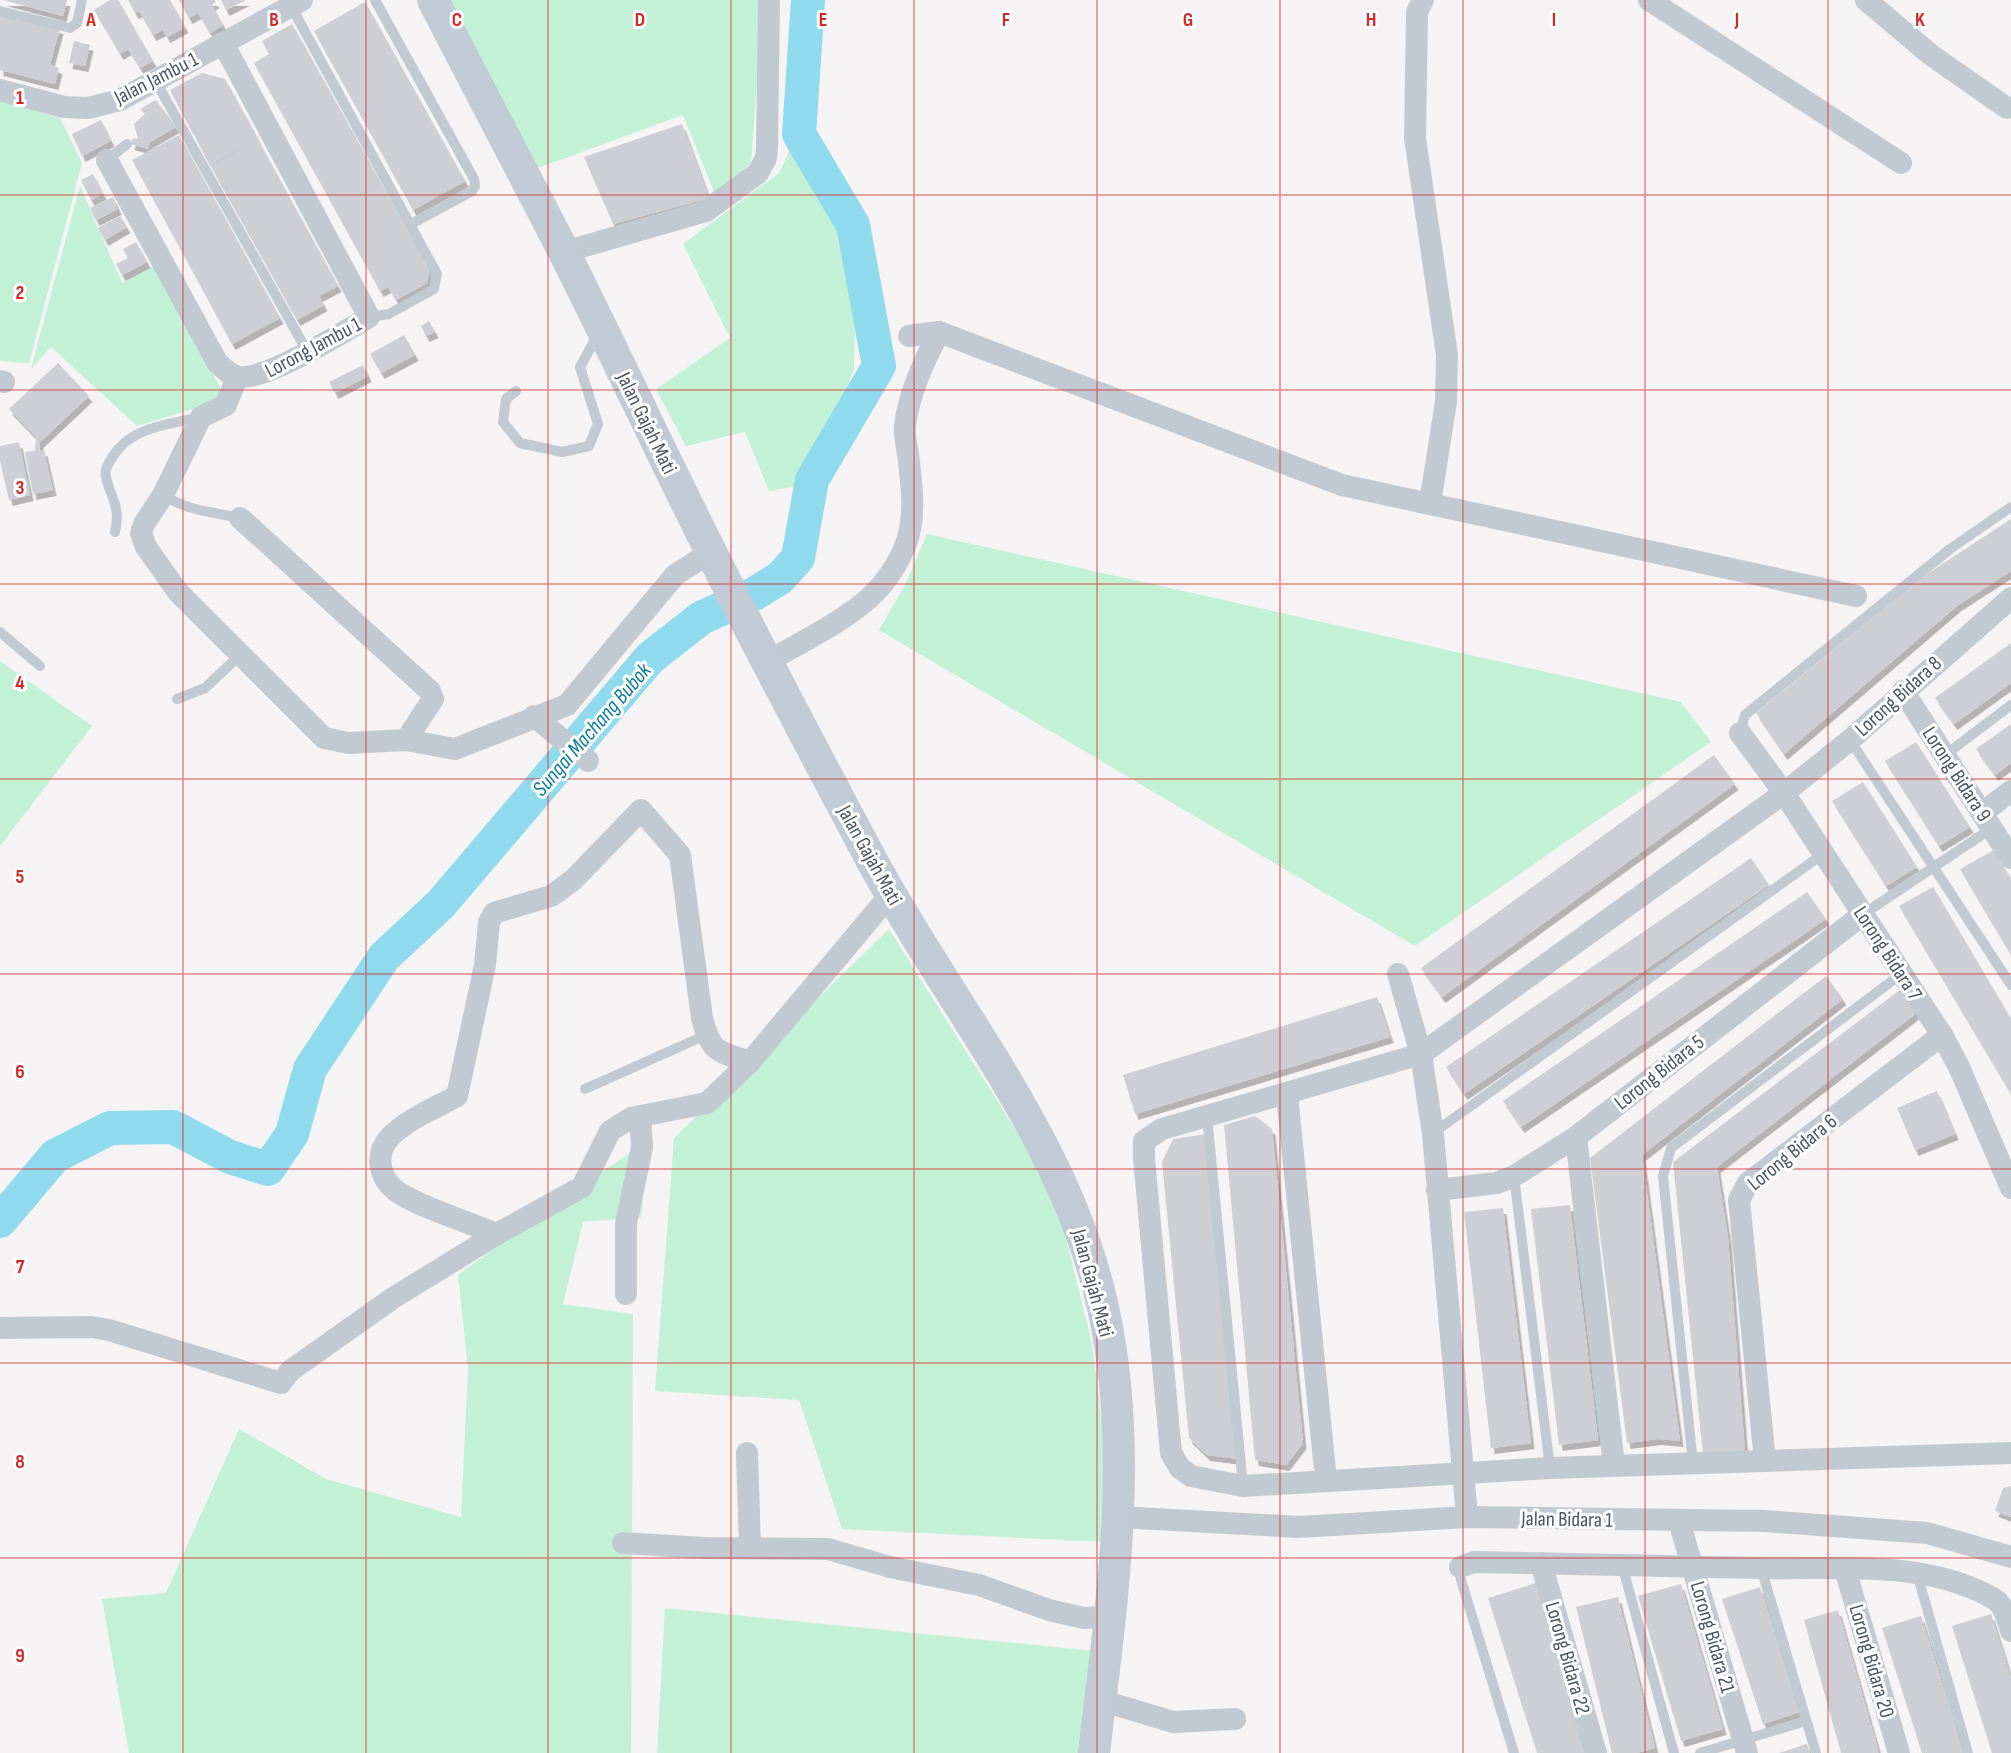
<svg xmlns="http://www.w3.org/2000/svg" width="2011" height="1753" viewBox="0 0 2011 1753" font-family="'Sofia Sans Condensed',sans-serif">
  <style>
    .green { fill: #c3f1d5 }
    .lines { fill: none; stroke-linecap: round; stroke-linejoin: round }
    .river { stroke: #90daee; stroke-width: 34 }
    .building { fill: #cdcfd5; filter: url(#shadow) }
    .service { stroke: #c1cad2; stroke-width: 10 }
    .minor { stroke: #c1cad2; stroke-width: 22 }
    .secondary { stroke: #c1cbd6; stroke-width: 32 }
    .grid { fill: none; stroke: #d62828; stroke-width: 1.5; stroke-opacity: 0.55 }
    .labels { text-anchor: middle; stroke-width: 6; stroke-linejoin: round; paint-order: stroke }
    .street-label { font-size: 21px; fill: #4a5661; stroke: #fff }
    .water-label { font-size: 22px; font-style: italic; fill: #0c7c9b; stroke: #fff }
    .grid-label { font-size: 20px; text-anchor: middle; font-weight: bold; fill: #d62828; stroke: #fff; stroke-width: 6; stroke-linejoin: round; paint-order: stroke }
  </style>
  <defs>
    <filter id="shadow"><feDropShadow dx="3.5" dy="6" stdDeviation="0" flood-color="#0004"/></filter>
  </defs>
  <rect width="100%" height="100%" fill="#f5f3f3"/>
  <g class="green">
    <path d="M443 0H763L751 163 715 194 683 115 538 168Z"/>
    <path d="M0 101 60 118 82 163 29 363 0 361Z"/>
    <path d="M792 145 843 235 855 324 854 369 833 424 798 486 769 491 745 432 686 446 656 389 730 338 683 244 779 173Z"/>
    <path d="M80 186 122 283 156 265 226 399 137 426 51 347 31 369Z"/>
    <path d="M927 534 1681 702 1711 742 1415 946 879 630 906 583Z"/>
    <path d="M0 661 92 726 0 846Z"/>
    <path d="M889 929 1054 1191 1092 1343 1106 1452 1104 1542 842 1529 799 1400 655 1391 674 1138Z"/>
    <path d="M649 1141 641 1217 583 1222 563 1304 633 1314 631 1753H129L102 1599 166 1593 239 1429 326 1479 461 1517 468 1369 458 1275 581 1185Z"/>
    <path d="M665 1608 1096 1651 1083 1753H657Z"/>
  </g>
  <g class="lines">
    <path class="river" d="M0 1221 55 1156 110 1128 173 1127 230 1157 268 1169 292 1134 310 1069 384 957 441 904 650 658 701 618 754 594 780 578 798 558 812 480 879 366 853 225 799 134 808 0"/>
  </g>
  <g class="building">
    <path d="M3 0H67L63 16Z"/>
    <path d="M110 0H118L153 61 140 68 128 49 120 54 94 10Z"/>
    <path d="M128 0H170L185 27 167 37 163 30 153 35 139 11 135 13Z"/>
    <path d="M179 0H214L216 2 212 5 223 25 210 33 198 13 189 18Z"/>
    <path d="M221 0H246L226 10Z"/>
    <path d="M365 2 465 181 413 210 314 31Z"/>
    <path d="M0 14 60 28 50 65 59 68 55 84 0 70Z"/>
    <path d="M292 24 427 265 429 274 427 283 396 300 388 287 380 291 254 63 269 54 262 41Z"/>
    <path d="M74 41 90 45 85 66 69 63Z"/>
    <path d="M202 73 225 79 258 139 210 165 204 155 215 149 204 154 192 131 214 119 191 130 170 90Z"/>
    <path d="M156 100 176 127 150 142 148 149 131 144 133 138 138 139 134 124 145 114 140 109Z"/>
    <path d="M101 120 111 141 82 156 72 134Z"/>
    <path d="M682 124 709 198 613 224 584 157Z"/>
    <path d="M179 135 280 318 232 344 132 160Z"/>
    <path d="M258 140 338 286 319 296 324 305 297 320 224 190 254 174 223 189 211 166Z"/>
    <path d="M93 174 103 194 91 200 81 180Z"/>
    <path d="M113 197 118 209 96 220 90 208Z"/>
    <path d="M120 216 127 227 105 240 98 228Z"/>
    <path d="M136 242 147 262 122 275 116 264 128 258 123 249Z"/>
    <path d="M429 321 435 332 426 336 421 326Z"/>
    <path d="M404 335 415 355 381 373 370 354Z"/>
    <path d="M58 363 89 396 40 442 39 451 44 450 53 490 33 494 25 452 35 451 36 437 9 409Z"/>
    <path d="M363 365 368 376 335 393 329 382Z"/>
    <path d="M19 442 30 495 9 500 0 461V446Z"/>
    <path d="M2011 519V571L1958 605 1784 754 1756 713 1927 574Z"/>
    <path d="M2011 643V683L1954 724 1935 698Z"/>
    <path d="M2011 724V763L1995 775 1976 749Z"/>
    <path d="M1916 742 1970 827 1939 846 1885 761Z"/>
    <path d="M1714 755 1735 784 1442 997 1421 968Z"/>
    <path d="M1863 782 1917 867 1886 886 1832 801Z"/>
    <path d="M1994 850 2011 879V955L1960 869Z"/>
    <path d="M1751 858 1769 885 1464 1094 1446 1067Z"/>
    <path d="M1933 887 2011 1019V1094L1899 906Z"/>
    <path d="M1807 892 1826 919 1521 1127 1503 1101Z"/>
    <path d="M1826 976 1843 999 1642 1155 1680 1441 1658 1439 1627 1443 1590 1158Z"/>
    <path d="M1901 989 1919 1011 1717 1167 1728 1238 1745 1452 1703 1455 1673 1162Z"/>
    <path d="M1377 997 1390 1037 1135 1114 1123 1075Z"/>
    <path d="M1937 1091 1955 1134 1915 1150 1897 1108Z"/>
    <path d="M1255 1116 1272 1129 1303 1443 1286 1465 1255 1460 1224 1125Z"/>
    <path d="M1207 1134 1239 1459 1207 1455 1189 1438 1162 1162 1173 1139Z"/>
    <path d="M1570 1205 1598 1440 1559 1445 1531 1209Z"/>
    <path d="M1503 1208 1531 1443 1491 1448 1464 1212Z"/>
    <path d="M2011 1486V1517L1995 1511 2003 1488Z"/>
    <path d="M1536 1583 1590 1753H1537L1488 1598Z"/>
    <path d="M1681 1584 1723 1729 1681 1741 1638 1596Z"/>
    <path d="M1760 1587 1800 1712 1763 1724 1722 1599Z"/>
    <path d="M1618 1597 1655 1748 1636 1753H1612L1576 1607Z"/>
    <path d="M1838 1610 1879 1753H1841L1804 1620Z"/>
    <path d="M1991 1614 2011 1678V1753H1992L1952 1626Z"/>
    <path d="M1921 1616 1964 1753H1922L1882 1628Z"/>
    <path d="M1807 1744 1810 1753H1779Z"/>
  </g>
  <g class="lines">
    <g class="service">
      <path d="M375 0 474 179 475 186 472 191 411 224"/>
      <path d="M291 6 437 274 434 289 389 314 369 317"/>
      <path d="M0 11 70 28 77 23 82 0"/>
      <path d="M155 80 307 351"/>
      <path d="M107 160 127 144"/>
      <path d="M516 391 506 399 503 422 520 443 562 452 589 446 598 424 580 367 598 334"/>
      <path d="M163 495C188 511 212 512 240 518"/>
      <path d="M115 532C121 505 111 500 106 477 104 469 109 463 113 456 133 426 168 425 200 417"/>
      <path d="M0 632 40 666"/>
      <path d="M177 699 205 688 239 656"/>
      <path d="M1740 733 1745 715 1950 549 2011 507"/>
      <path d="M1850 740 2011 985"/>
      <path d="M1945 755 2011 705"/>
      <path d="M1862 915 1992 828"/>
      <path d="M585 1089 706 1035"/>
      <path d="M1207 1116 1243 1486"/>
      <path d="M1433 1133 1823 854"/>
      <path d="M1514 1176 1550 1468"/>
      <path d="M1693 1463 1663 1176 1671 1148 1901 974"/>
      <path d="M1622 1565 1674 1753"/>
      <path d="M1460 1567 1461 1580 1514 1753"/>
      <path d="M1761 1568 1816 1753"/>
      <path d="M1917 1573 1968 1753"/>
      <path d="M1700 1753 1806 1721"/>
    </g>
    <g class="minor">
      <path d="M1423 0 1417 12 1415 138 1447 355 1446 402 1430 503"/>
      <path d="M1649 0 1901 163"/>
      <path d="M1866 0 1931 55 2007 108"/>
      <path d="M0 90 64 107 88 108 120 100 302 0"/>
      <path d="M107 160 217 362C223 368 229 375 239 377 267 380 342 333 369 317L223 43"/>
      <path d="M564 252 706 211 758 173 766 158 767 147 769 0"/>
      <path d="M909 336 939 332 1342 485 1856 596"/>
      <path d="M237 377 226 405 201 417 163 495 144 524 141 533 146 547 178 592 324 738 348 743 406 740 455 749 567 705 675 575 711 552"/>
      <path d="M0 381 4 382"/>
      <path d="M240 518 430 691 433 699 406 740"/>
      <path d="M2011 598 1850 740 1784 793 1421 1054 1162 1129 1144 1141V1158L1171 1453 1180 1468 1191 1476 1243 1486 1550 1468 2011 1453"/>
      <path d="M767 662C802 641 855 617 881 586 916 543 915 514 909 462 908 451 904 437 905 426 909 393 924 361 939 332"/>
      <path d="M1903 691 2011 858"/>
      <path d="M534 716 588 761"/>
      <path d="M1740 733 1784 793 1942 1035 1959 1067 2011 1188"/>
      <path d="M1982 813 2011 791"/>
      <path d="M1398 974 1421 1054 1433 1134 1467 1517"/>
      <path d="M1287 1095 1326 1480"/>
      <path d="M1576 1137 1614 1465"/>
      <path d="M1437 1190 1497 1183 1514 1176 1576 1137 1862 915"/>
      <path d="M497 1234C472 1224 414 1205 395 1190 378 1176 375 1153 390 1137 408 1119 435 1108 457 1096L485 965 489 922 494 913 551 896 573 880 641 810 680 855 702 1018C711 1053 717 1051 750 1062"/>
      <path d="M626 1294V1224L642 1147 640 1116"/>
      <path d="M0 1328 92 1327 109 1330 281 1383 290 1371 393 1298 497 1234 582 1187 610 1131 631 1118 707 1103 750 1062 890 895"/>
      <path d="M747 1453 750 1548"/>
      <path d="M1765 1461 1739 1200 1748 1183 1942 1035"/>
      <path d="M1119 1517 1299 1527 1467 1517 1765 1521 1927 1533 2011 1557"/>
      <path d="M1679 1521 1747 1753"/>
      <path d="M623 1543 705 1548 828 1549 890 1567 979 1585 1049 1610 1084 1618 1109 1617"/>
      <path d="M1541 1563 1596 1753"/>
      <path d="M1460 1567 1474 1562C1569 1564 1664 1566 1759 1568 1835 1570 1922 1559 1991 1597 2004 1603 2007 1618 2011 1631"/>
      <path d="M1845 1569 1899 1753"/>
      <path d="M1100 1700 1173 1722 1235 1719"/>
    </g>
    <path class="secondary" d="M433 0C476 83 519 165 562 248 613 349 660 451 711 552 762 655 817 757 871 859 952 1009 1068 1141 1104 1312 1135 1458 1111 1606 1094 1753"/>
  </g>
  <path class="grid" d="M183 0V1753M366 0V1753M548 0V1753M731 0V1753M914 0V1753M1097 0V1753M1280 0V1753M1463 0V1753M1645 0V1753M1828 0V1753M0 195H2011M0 390H2011M0 584H2011M0 779H2011M0 974H2011M0 1169H2011M0 1363H2011M0 1558H2011"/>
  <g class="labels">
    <g class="street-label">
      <text transform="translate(156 78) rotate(-27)" y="7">Jalan Jambu 1</text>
      <text transform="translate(313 347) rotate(-28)" y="7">Lorong Jambu 1</text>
      <text transform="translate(647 423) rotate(64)" y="7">Jalan Gajah Mati</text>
      <text transform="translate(1898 696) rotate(-42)" y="7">Lorong Bidara 8</text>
      <text transform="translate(1957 774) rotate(57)" y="7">Lorong Bidara 9</text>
      <text transform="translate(870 855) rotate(61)" y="7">Jalan Gajah Mati</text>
      <text transform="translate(1888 953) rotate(57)" y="7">Lorong Bidara 7</text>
      <text transform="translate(1659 1072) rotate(-38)" y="7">Lorong Bidara 5</text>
      <text transform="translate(1792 1152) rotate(-39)" y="7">Lorong Bidara 6</text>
      <text transform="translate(1093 1283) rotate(75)" y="7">Jalan Gajah Mati</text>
      <text transform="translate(1567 1519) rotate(1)" y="7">Jalan Bidara 1</text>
      <text transform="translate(1713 1637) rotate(74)" y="7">Lorong Bidara 21</text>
      <text transform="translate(1568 1658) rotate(74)" y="7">Lorong Bidara 22</text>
      <text transform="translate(1872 1661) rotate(74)" y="7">Lorong Bidara 20</text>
    </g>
    <g class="water-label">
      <text transform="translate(591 729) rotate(-49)" y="8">Sungai Machang Bubok</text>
    </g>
  </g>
  <g class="grid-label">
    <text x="91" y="26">A</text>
    <text x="274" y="26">B</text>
    <text x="457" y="26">C</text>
    <text x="640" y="26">D</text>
    <text x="823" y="26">E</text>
    <text x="1006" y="26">F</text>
    <text x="1188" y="26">G</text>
    <text x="1371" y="26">H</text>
    <text x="1554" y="26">I</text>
    <text x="1737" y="26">J</text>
    <text x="1920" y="26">K</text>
    <text x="20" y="104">1</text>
    <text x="20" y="299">2</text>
    <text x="20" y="494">3</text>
    <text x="20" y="689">4</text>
    <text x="20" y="883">5</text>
    <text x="20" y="1078">6</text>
    <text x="20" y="1273">7</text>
    <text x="20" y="1468">8</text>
    <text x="20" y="1662">9</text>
  </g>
</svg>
